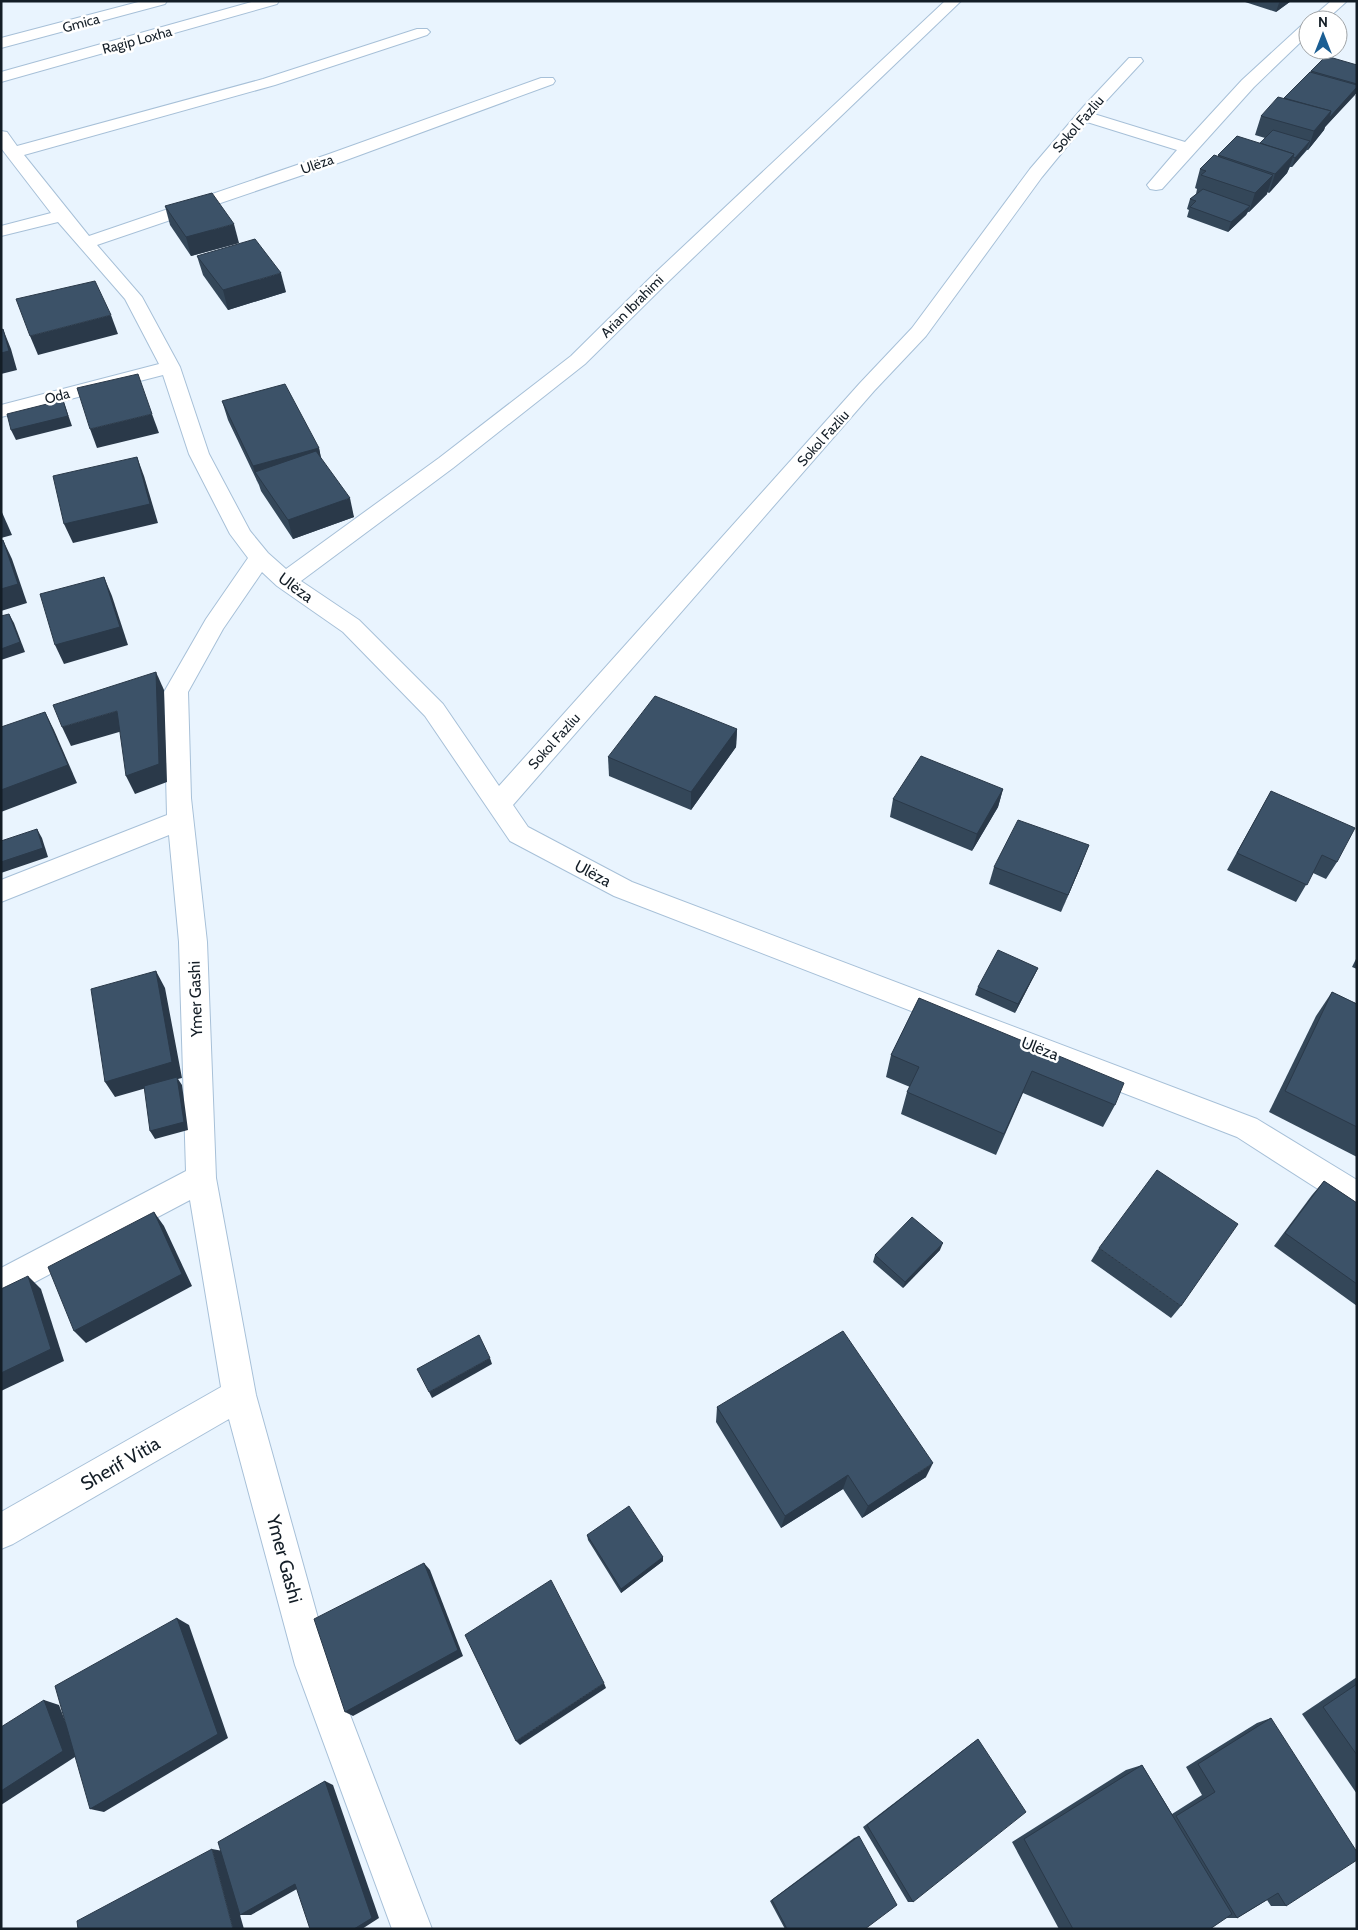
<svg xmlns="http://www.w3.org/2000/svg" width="1358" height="1930" viewBox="0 0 1358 1930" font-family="Cabin,sans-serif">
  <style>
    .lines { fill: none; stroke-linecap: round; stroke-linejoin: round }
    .minor-casing { stroke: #a7c0d8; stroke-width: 2 }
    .minor { fill: #fff; fill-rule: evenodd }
    .wall { fill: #344759 }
    .shaded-wall { fill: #2a3949 }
    .building { fill: #3c5268; stroke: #2a3949 }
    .labels { text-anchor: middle; stroke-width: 5; stroke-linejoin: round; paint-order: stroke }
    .far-street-label { font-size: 14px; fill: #131d26; stroke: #fff }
    .street-label { font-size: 16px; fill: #131d26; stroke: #fff }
    .near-street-label { font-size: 19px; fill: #131d26; stroke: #fff }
  </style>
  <rect width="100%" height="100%" fill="#e9f4fe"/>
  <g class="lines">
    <g class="minor-casing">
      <g id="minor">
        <path d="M142 1H167L165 4 1 48V38Z"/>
        <path d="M255 1H279L277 4 1 82V72Z"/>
        <path d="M945 1H961L670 280 585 364 453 468 301 581 359 620 443 704 499 786 860 383 912 328 1030 169 1084 106 1129 58H1141L1143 61 1094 114 1185 142 1242 80 1303 24 1308 22V35L1254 87 1162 189 1156 190 1150 189 1147 185 1177 150 1087 122 1042 177 926 336 874 391 513 805 528 827 632 882 1257 1119 1357 1180V1211L1346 1207 1237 1137 614 896 510 841 425 716 343 632 277 586 262 572 223 629 188 692 191 798 207 942 216 1178 256 1395 331 1665 432 1929H392L295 1665 229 1419 13 1544 1 1549V1512L221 1387 190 1200 1 1300V1268L186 1171 179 942 169 835 1 902V880L167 815 164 692 206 619 248 558 230 534 189 454 163 375 1 417V405L159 364 125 299 58 222 1 236V226L51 213 1 148V131L7 132 17 146 263 79 417 29H427L430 32 427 35 275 85 24 155 89 236 329 154 541 78H553L555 81 553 84 341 162 97 245 142 297 180 367 209 454 250 531 268 553 286 569 439 458 571 356 656 272Z"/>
        <path d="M1331 1 1346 2 1326 20H1309Z"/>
      </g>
    </g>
    <use href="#minor" class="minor"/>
  </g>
  <g class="wall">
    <path d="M1242 1H1291L1276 12Z"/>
    <path d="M1357 65V94H1355L1325 127 1324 130 1308 150H1307L1292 167H1290L1287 173 1269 193 1267 192V194L1249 212H1248L1246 215 1228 232 1187 217 1189 210 1187 209 1190 199 1196 194 1197 189 1195 188 1200 169 1218 157V155L1260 143 1265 138 1255 135 1261 116 1284 98 1311 71Z"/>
    <path d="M165 206 239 243 191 256 170 225Z"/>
    <path d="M197 256 286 292 228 310 203 275Z"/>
    <path d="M222 401 319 448 321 459 354 517 293 539 261 491 259 485 228 420Z"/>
    <path d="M737 729 736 747 691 810 609 776 608 757Z"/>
    <path d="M1003 789 998 807 972 851 890 817 893 799Z"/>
    <path d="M1271 791 1337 862 1326 879 1313 873 1296 902 1227 870Z"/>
    <path d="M1082 863 1061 912 989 884 994 867Z"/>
    <path d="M1357 957V969L1352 967Z"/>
    <path d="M1038 968 1034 976 1015 1013 975 995 978 987Z"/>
    <path d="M1332 992 1357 1004V1157L1269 1112 1316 1016Z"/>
    <path d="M919 998 1115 1105 1103 1127 1023 1093 996 1155 901 1114 907 1092 910 1087 886 1077 891 1055Z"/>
    <path d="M1324 1181 1357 1203V1306L1274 1246 1312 1195Z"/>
    <path d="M1099 1248 1181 1306 1171 1318 1091 1261Z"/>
    <path d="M940 1250 903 1288 873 1262 875 1255Z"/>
    <path d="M717 1407 926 1477 862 1518 843 1489 781 1528 716 1422Z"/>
    <path d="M587 1535 663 1557V1561L621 1593 588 1540Z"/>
    <path d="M1357 1677V1794L1302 1714Z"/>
    <path d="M1271 1718 1286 1906H1271L1267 1900 1237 1918H1225L1210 1929H1059L1012 1842 1126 1770 1142 1765 1172 1814 1202 1795 1186 1767 1257 1723Z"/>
    <path d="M978 1739 913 1902H908L863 1827 971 1744Z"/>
    <path d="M859 1836 865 1929H785L770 1901 854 1838Z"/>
  </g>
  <g class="shaded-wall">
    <path d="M1281 1H1291L1276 12 1279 3Z"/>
    <path d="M1357 87 1355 95 1325 127 1324 130 1308 150 1314 131 1331 111Z"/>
    <path d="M1310 141 1306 150 1292 167 1295 158Z"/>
    <path d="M1294 154 1287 173 1269 193 1275 174Z"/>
    <path d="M1273 175 1267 194 1249 212 1255 193Z"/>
    <path d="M1250 206 1246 215 1228 232 1231 222Z"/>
    <path d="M234 224 239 243 191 256 186 237Z"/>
    <path d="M281 273 286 292 228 310 223 290Z"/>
    <path d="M111 315 118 334 38 355 30 336Z"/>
    <path d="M3 329 11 349 17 370 1 374V353Z"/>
    <path d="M63 400 72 426 16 440 11 430Z"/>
    <path d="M152 414 159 433 97 448 90 429Z"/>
    <path d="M319 448 323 467 255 472 258 485 253 466Z"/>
    <path d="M137 457 144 476 158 523 73 543 64 524Z"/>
    <path d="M350 498 354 517 293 539 288 520Z"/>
    <path d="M1 510 12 535 1 538Z"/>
    <path d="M3 540 12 559 27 603 1 611Z"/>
    <path d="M104 577 112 596 128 645 64 664 55 645Z"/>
    <path d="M9 614 14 623 25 652 1 660V649Z"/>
    <path d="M156 672 164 690 167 782 135 794 126 776Z"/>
    <path d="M117 711 126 730 71 746 62 727Z"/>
    <path d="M45 712 54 730 77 783 1 812V790Z"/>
    <path d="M737 729 736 747 691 810V792Z"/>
    <path d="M1003 789 998 807 972 851 977 834Z"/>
    <path d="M37 829 42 838 48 857 1 873V862Z"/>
    <path d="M1089 845 1082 863 1061 912 1068 895Z"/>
    <path d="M1038 968 1034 976 1015 1013 1018 1004Z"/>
    <path d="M156 971 165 988 182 1078 178 1079 182 1085 188 1130 155 1139 150 1131 178 1079 115 1097 105 1082Z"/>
    <path d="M154 1212 164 1226 192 1286 86 1343 74 1331Z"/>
    <path d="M943 1243 940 1250 903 1288 905 1282Z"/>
    <path d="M28 1276 41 1289 64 1361 1 1391V1373Z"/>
    <path d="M490 1358 492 1364 432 1398 429 1392Z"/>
    <path d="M933 1463 926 1477 862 1518 868 1506Z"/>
    <path d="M848 1475 843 1489 781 1528 785 1516Z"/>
    <path d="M663 1557V1561L621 1593V1589Z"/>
    <path d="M424 1563 430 1570 463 1656 353 1716 345 1712Z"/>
    <path d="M177 1618 189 1625 228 1738 104 1812 90 1809Z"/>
    <path d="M604 1683 606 1688 520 1745 516 1741Z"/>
    <path d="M44 1700 59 1705 78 1755 1 1805V1791Z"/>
    <path d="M325 1781 333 1785 379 1918 362 1929H354Z"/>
    <path d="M212 1849 223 1851 295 1884 304 1885 251 1915H240L244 1929H233Z"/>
  </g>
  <g class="building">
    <path d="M1326 56 1357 65V84L1311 71Z"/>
    <path d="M1310 72 1357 85V87L1329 118 1331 111 1284 98Z"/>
    <path d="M1278 97 1331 111 1314 131 1261 116Z"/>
    <path d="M1273 130 1310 141 1295 158 1293 157 1294 154 1260 143Z"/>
    <path d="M1237 136 1294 154 1275 174 1218 155Z"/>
    <path d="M1214 155 1273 175 1255 193 1201 175 1206 171 1200 169Z"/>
    <path d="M1203 189 1250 206 1231 222 1190 207 1196 201 1190 199Z"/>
    <path d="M212 193 234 224 186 237 165 206Z"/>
    <path d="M255 239 281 273 223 290 197 256Z"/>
    <path d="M95 281 111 315 30 336 16 299Z"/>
    <path d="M3 329 9 351 1 353V330Z"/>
    <path d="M138 374 152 414 90 429 77 388Z"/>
    <path d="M285 384 319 448 253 466 222 401Z"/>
    <path d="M63 400 68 416 11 430 7 414Z"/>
    <path d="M316 451 350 498 288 520 255 472Z"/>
    <path d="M137 457 150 504 64 524 53 476Z"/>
    <path d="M3 540 18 584 1 589V541Z"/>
    <path d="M104 577 120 627 55 645 40 594Z"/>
    <path d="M9 614 20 642 1 649V616Z"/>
    <path d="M156 672 159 764 126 776 117 711 62 727 53 705Z"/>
    <path d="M655 696 737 729 691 792 608 757Z"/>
    <path d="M45 712 68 765 1 790V727Z"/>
    <path d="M921 756 1003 789 977 834 893 799Z"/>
    <path d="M1271 791 1355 828 1337 862 1322 855 1307 885 1237 853Z"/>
    <path d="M1018 820 1089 845 1068 895 994 867Z"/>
    <path d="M37 829 43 848 1 862V841Z"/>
    <path d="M998 950 1038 968 1018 1004 978 987Z"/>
    <path d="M156 971 172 1062 105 1082 91 989Z"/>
    <path d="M1332 992 1357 1004V1127L1285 1091Z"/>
    <path d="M919 998 1124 1083 1115 1105 1032 1071 1004 1134 907 1092 919 1067 891 1055Z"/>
    <path d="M177 1077 184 1122 150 1131 144 1086Z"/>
    <path d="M1157 1170 1238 1224 1181 1306 1099 1248Z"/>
    <path d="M1324 1181 1357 1203V1284L1285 1233Z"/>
    <path d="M154 1212 182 1274 74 1331 48 1267Z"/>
    <path d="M912 1217 943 1243 905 1282 875 1255Z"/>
    <path d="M28 1276 51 1349 1 1373V1289Z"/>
    <path d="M843 1331 933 1463 868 1506 848 1475 785 1516 717 1407Z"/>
    <path d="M479 1335 490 1358 429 1392 417 1369Z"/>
    <path d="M629 1506 663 1557 621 1589 587 1535Z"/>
    <path d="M424 1563 458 1650 345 1712 314 1619Z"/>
    <path d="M551 1580 604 1683 516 1741 465 1635Z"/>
    <path d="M177 1618 218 1734 90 1809 55 1686Z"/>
    <path d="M1357 1684V1755L1323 1707Z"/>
    <path d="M44 1700 63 1751 1 1791V1727Z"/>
    <path d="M1271 1718 1357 1852V1860L1286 1906 1278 1893 1237 1918 1176 1816 1215 1792 1198 1764Z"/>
    <path d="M978 1739 1026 1812 913 1902 867 1825Z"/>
    <path d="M1142 1765 1232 1914 1210 1929H1073L1024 1839Z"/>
    <path d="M325 1781 372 1918 354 1929H310L295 1884 240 1915 218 1842Z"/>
    <path d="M859 1836 897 1905 865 1929H787L772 1900Z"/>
    <path d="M212 1849 233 1929H78L77 1921Z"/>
  </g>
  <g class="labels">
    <g class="far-street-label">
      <text transform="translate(81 23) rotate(-15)" y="5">Gmica</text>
      <text transform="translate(137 40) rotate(-15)" y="5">Ragip Loxha</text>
      <text transform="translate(1078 124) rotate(-49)" y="5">Sokol Fazliu</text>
      <text transform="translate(317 164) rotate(-19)" y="5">Ulëza</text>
      <text transform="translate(632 306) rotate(-45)" y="5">Arian Ibrahimi</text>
      <text transform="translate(57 396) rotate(-15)" y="5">Oda</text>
      <text transform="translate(823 438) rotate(-48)" y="5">Sokol Fazliu</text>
      <text transform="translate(554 741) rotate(-48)" y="5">Sokol Fazliu</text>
    </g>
    <g class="street-label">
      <text transform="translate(296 587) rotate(36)" y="6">Ulëza</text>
      <text transform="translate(593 873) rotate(28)" y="6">Ulëza</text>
      <text transform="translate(195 999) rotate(-92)" y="6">Ymer Gashi</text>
      <text transform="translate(1040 1048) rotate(21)" y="6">Ulëza</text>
    </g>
    <g class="near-street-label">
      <text transform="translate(120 1463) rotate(-30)" y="7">Sherif Vitia</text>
      <text transform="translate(285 1559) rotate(75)" y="7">Ymer Gashi</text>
    </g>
  </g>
  <rect width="1358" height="1930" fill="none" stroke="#131d26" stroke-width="5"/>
  <g transform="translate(1323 35)"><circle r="24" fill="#ffffff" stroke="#a1a5a8"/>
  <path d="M0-4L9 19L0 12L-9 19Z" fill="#1b5e93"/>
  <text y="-8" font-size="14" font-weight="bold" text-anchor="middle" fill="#131d26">N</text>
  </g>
</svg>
